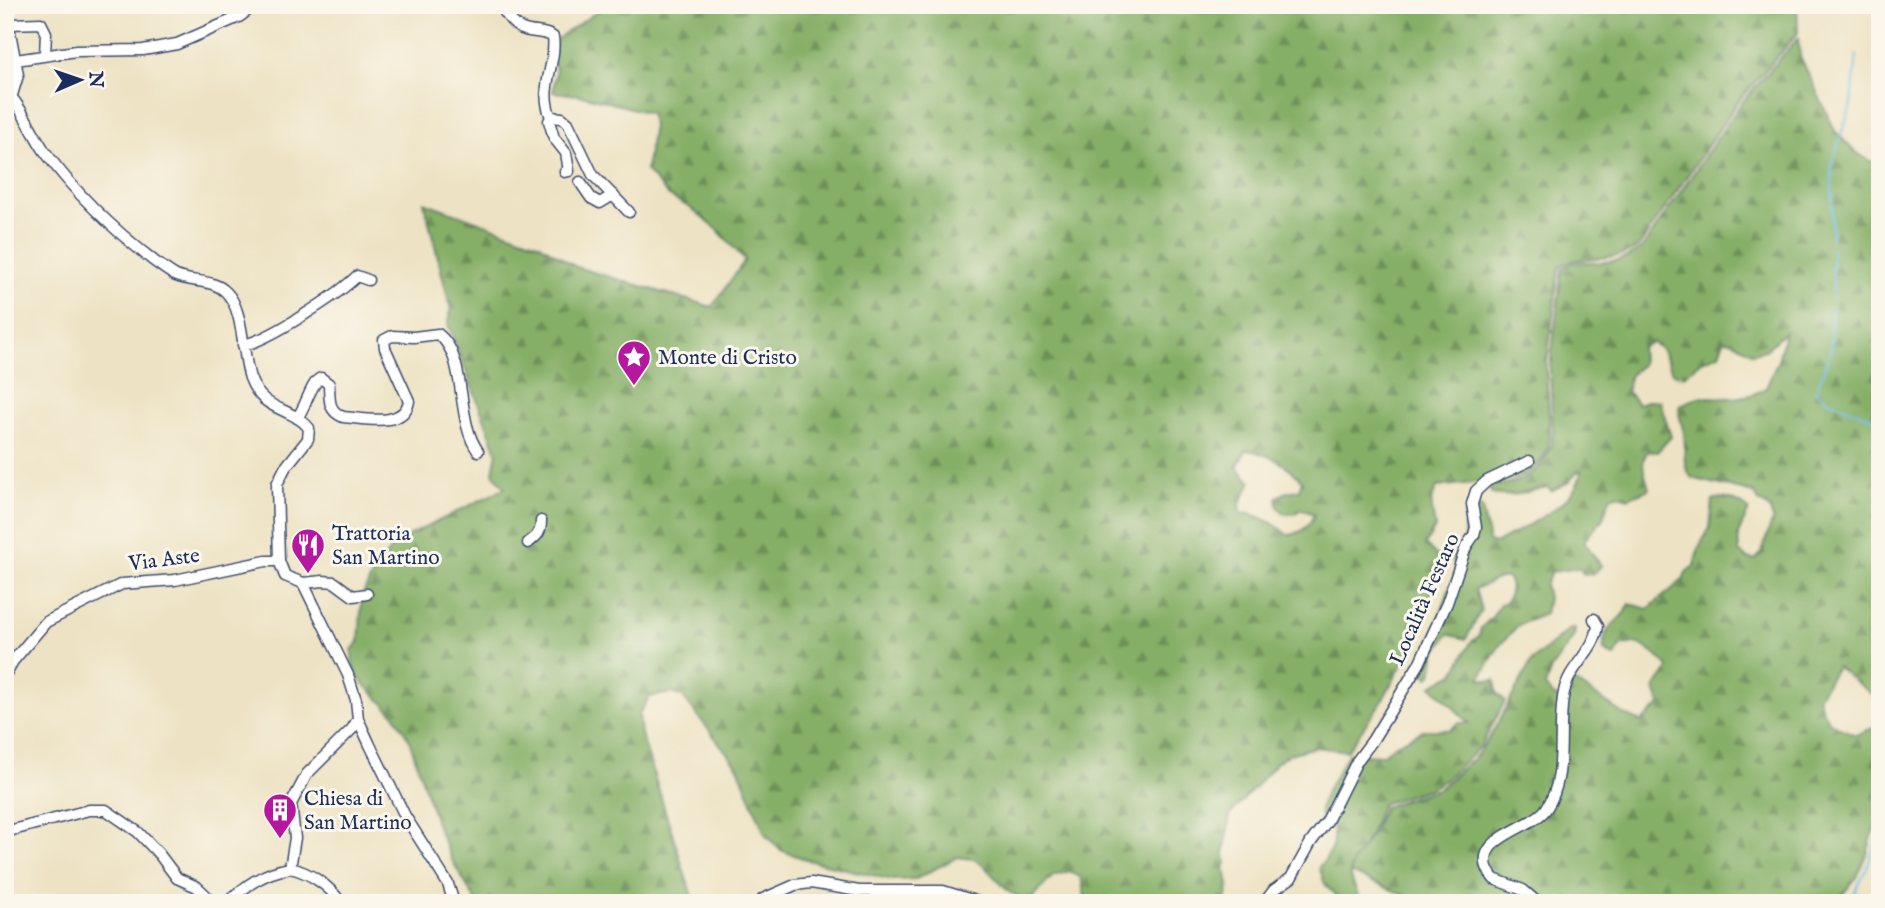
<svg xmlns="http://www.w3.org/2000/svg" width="1885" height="908" viewBox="0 0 1885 908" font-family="'IM FELL English',serif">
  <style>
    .forest { fill: url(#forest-firs); stroke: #506f62; stroke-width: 2; fill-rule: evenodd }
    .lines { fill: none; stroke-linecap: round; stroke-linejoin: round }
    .stream { stroke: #68bce4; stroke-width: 2 }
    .minor-casing { stroke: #3a4a6d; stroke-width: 13 }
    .minor { stroke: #fff; stroke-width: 10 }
    .labels { text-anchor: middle; stroke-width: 6; stroke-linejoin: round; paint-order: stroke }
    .poi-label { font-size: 21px; fill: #1b2f5e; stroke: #fbf7ec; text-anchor: start }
    .street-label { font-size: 21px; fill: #1b2f5e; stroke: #fbf7ec }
  </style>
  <defs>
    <pattern id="forest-firs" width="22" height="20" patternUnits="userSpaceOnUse" patternTransform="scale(1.75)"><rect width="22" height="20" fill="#85af66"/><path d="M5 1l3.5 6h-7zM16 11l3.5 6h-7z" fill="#6c8f57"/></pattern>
  </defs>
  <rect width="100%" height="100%" fill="#fbf7ec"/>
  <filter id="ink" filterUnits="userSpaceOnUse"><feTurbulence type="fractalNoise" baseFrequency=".0143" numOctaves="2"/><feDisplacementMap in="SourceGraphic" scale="14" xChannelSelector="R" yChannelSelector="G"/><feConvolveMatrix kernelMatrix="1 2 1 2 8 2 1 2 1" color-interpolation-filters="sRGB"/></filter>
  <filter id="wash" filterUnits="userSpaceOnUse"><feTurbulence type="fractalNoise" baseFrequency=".00686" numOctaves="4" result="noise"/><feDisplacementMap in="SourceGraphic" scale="28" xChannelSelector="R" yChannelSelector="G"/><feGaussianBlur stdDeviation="1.57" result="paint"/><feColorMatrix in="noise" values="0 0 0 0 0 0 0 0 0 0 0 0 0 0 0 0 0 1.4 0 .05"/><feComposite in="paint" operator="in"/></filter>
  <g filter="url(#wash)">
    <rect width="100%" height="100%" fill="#ede2c3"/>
    <g class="forest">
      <path d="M607 5H1797L1798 33 1740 99 1639 246C1613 266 1572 252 1559 268L1546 369 1550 429 1549 445 1544 456 1538 465 1518 478 1437 487 1431 501 1435 528 1425 545 1444 562 1405 659 1382 701 1347 751 1315 747 1289 754 1276 763 1230 815 1224 854 1226 862 1224 869 1229 883 1226 903H1089L1084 894 1081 878 1070 871 1053 876 1032 898 1024 899 1009 892 984 866 974 859 957 857 916 879 893 880 808 860 780 850 765 834 738 767 683 697 672 693 649 697 639 714 641 734 694 903H477L453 862 438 829 409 739 394 714 357 677 352 662V650L359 642 362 596 375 570 396 542 505 488 493 473 497 452 448 324 451 310 424 202 540 244 576 267 712 307 745 260 717 229 689 207 669 196 646 171 653 125 650 113 585 96 553 92 556 69 551 57 557 39ZM1246 450C1269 453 1286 463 1302 481L1299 490 1287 492 1277 497 1278 507 1285 514H1295L1301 509 1314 514C1310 525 1301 535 1287 535 1278 525 1254 511 1241 514L1240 504 1251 482 1237 467Z"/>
      <path d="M1798 38 1800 56 1835 131 1854 151 1870 161 1880 163V701L1837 667 1818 697C1827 725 1830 724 1856 735L1880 725V811L1866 857 1857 877 1835 903H1424L1350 873 1353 861 1370 837 1384 807 1440 788 1477 755 1490 737 1532 661 1568 630 1575 629 1574 636 1551 669 1545 686 1551 694 1564 701 1569 696 1571 679 1623 714 1641 722 1661 704 1654 689 1669 668C1654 653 1642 638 1620 646L1615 657 1604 651C1601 624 1621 624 1630 604L1648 609 1684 579 1686 572 1694 566 1699 547 1710 528 1713 500C1727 496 1738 500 1749 510L1738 534 1739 552 1747 558 1755 560 1761 554 1773 518 1769 508 1759 501 1754 493 1692 478C1680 463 1687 450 1684 433 1682 425 1679 417 1679 409L1680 405 1699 397 1733 398 1752 395 1766 388 1778 361 1785 332 1765 350 1753 353 1732 341 1724 340 1719 354 1702 361 1684 376 1673 373 1661 349 1652 342 1641 347 1642 364 1629 376 1627 391 1638 404 1647 401H1660L1671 437 1657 452 1648 451C1638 463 1646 475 1649 489L1628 498 1620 495 1611 496 1602 520 1584 541 1601 566 1594 573 1584 575 1579 568 1551 572 1545 585 1548 598 1545 614 1518 625 1499 646 1480 678 1489 681 1495 680 1497 693 1505 701 1481 746 1445 780 1428 789 1382 804C1377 815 1374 826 1369 836 1350 871 1342 863 1362 903H1342L1325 884 1319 867C1330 856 1336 842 1332 826 1326 823 1319 818 1320 809 1321 796 1342 765 1349 753L1382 755 1398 743 1425 730H1450L1458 723H1469L1432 686 1454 674 1471 642 1479 636 1481 628 1493 616 1500 604 1506 602C1511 592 1513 587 1507 577 1495 577 1486 586 1475 589L1481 610 1466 639 1448 634 1436 652 1432 674 1428 677 1420 670 1457 567 1452 560 1464 537 1465 515 1469 507 1482 508 1489 542 1495 544C1520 528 1581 504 1581 470L1577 472 1569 482 1551 491 1548 487C1527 490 1515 499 1492 494L1488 484H1505L1519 481 1540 467 1552 445 1553 429 1550 369 1562 269C1572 258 1592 264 1605 262 1620 261 1630 256 1642 248L1743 101Z"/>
      <path d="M899 894 921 895 952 903 852 902 854 898Z"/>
    </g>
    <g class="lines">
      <g class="stream">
        <path d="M1832 240V163L1852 102 1857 55"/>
        <path d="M1832 248 1833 299"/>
        <path d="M1832 307 1831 350 1816 392 1828 400 1880 421"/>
        <path d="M1849 903 1865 872 1880 832"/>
      </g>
    </g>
  </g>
  <g filter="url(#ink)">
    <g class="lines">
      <g class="minor-casing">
        <g id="minor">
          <path d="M500 5C507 15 513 27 525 30 535 33 545 31 553 37 557 63 538 88 551 117L549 121 554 138 566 153 569 171 565 172"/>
          <path d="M5 6 18 75 5 118"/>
          <path d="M9 24 41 23 46 33 45 55"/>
          <path d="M16 60 76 51 143 50 177 44 239 17 255 5"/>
          <path d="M12 98C26 115 33 135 46 153 76 194 114 230 154 261 161 266 169 272 176 276 193 283 213 279 226 292 244 309 242 354 250 378 263 413 291 406 309 428L308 439 285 468 277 484 279 561 285 576 303 583 306 589 348 675 356 700 358 719 370 745 405 816 448 884 454 903"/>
          <path d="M551 117 562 118 568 123 593 175 629 212"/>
          <path d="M580 182 591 198 600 203 613 195"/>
          <path d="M243 345C268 341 339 294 357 276L368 280"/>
          <path d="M297 418C306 407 311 382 321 378L329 384C330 399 327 410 343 417 363 418 404 429 409 401L385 348 384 340 392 336 414 337 438 334C468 356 455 420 478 451"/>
          <path d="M528 543C537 536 541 533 541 521"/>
          <path d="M303 583 323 581 334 582 353 596 367 594"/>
          <path d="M5 675 13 661 46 622 122 584 175 580 266 561H279"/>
          <path d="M5 832 89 810H106L138 832 159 854 177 878 197 887 214 903"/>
          <path d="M290 868C309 872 330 886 341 903"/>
          <path d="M226 903C247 885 262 873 290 868L295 838 291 804 307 774 352 729 358 719"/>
          <path d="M760 903 763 899 795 885 811 883 859 891H943L981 903"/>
          <path d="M1264 903 1274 890 1291 878 1311 842 1327 821 1357 761 1372 741 1419 664 1447 603 1466 547 1474 535 1476 527 1472 504 1476 491 1487 481 1529 461"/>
          <path d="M1538 903 1523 890 1494 879C1462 839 1532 830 1546 809 1569 776 1556 729 1564 692 1569 666 1595 651 1598 626L1594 619"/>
        </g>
      </g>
      <use href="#minor" class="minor"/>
    </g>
  </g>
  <defs>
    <g id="sight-pin" transform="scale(1.75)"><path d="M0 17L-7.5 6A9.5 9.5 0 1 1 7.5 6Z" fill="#b5179e" stroke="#fbf7ec"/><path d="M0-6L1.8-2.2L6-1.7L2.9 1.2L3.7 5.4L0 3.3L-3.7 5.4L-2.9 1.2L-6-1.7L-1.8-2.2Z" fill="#fff"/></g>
    <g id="restaurant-pin" transform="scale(1.75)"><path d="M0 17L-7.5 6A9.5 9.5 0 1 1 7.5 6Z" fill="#b5179e" stroke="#fbf7ec"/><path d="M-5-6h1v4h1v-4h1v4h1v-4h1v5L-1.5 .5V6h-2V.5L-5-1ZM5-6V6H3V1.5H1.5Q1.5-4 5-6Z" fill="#fff"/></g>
    <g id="building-pin" transform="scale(1.75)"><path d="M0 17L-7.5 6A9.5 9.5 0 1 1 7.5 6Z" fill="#b5179e" stroke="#fbf7ec"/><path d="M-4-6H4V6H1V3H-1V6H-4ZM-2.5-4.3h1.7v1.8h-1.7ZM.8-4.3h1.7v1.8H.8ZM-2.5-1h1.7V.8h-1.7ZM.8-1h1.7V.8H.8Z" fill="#fff"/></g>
  </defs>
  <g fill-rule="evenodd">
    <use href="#sight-pin" x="634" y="357"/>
    <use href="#restaurant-pin" x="308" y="545"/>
    <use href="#building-pin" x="280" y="810"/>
  </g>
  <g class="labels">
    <g class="poi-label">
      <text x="658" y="364">Monte di Cristo</text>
      <text x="332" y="540">Trattoria<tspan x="332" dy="24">San Martino</tspan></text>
      <text x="304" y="805">Chiesa di<tspan x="304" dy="24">San Martino</tspan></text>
    </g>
    <g class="street-label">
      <text transform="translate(164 559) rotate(-7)" y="7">Via Aste</text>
      <text transform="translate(1424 599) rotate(-66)" y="7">Località Festaro</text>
    </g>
  </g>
  <rect width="1885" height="908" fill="none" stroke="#fbf7ec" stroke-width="28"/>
  <g transform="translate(80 80) rotate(88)" stroke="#fbf7ec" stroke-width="5" paint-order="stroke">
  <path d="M0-5L12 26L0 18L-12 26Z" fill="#1b2f5e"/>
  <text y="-10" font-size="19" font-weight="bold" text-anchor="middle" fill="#1b2f5e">N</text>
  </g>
</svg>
